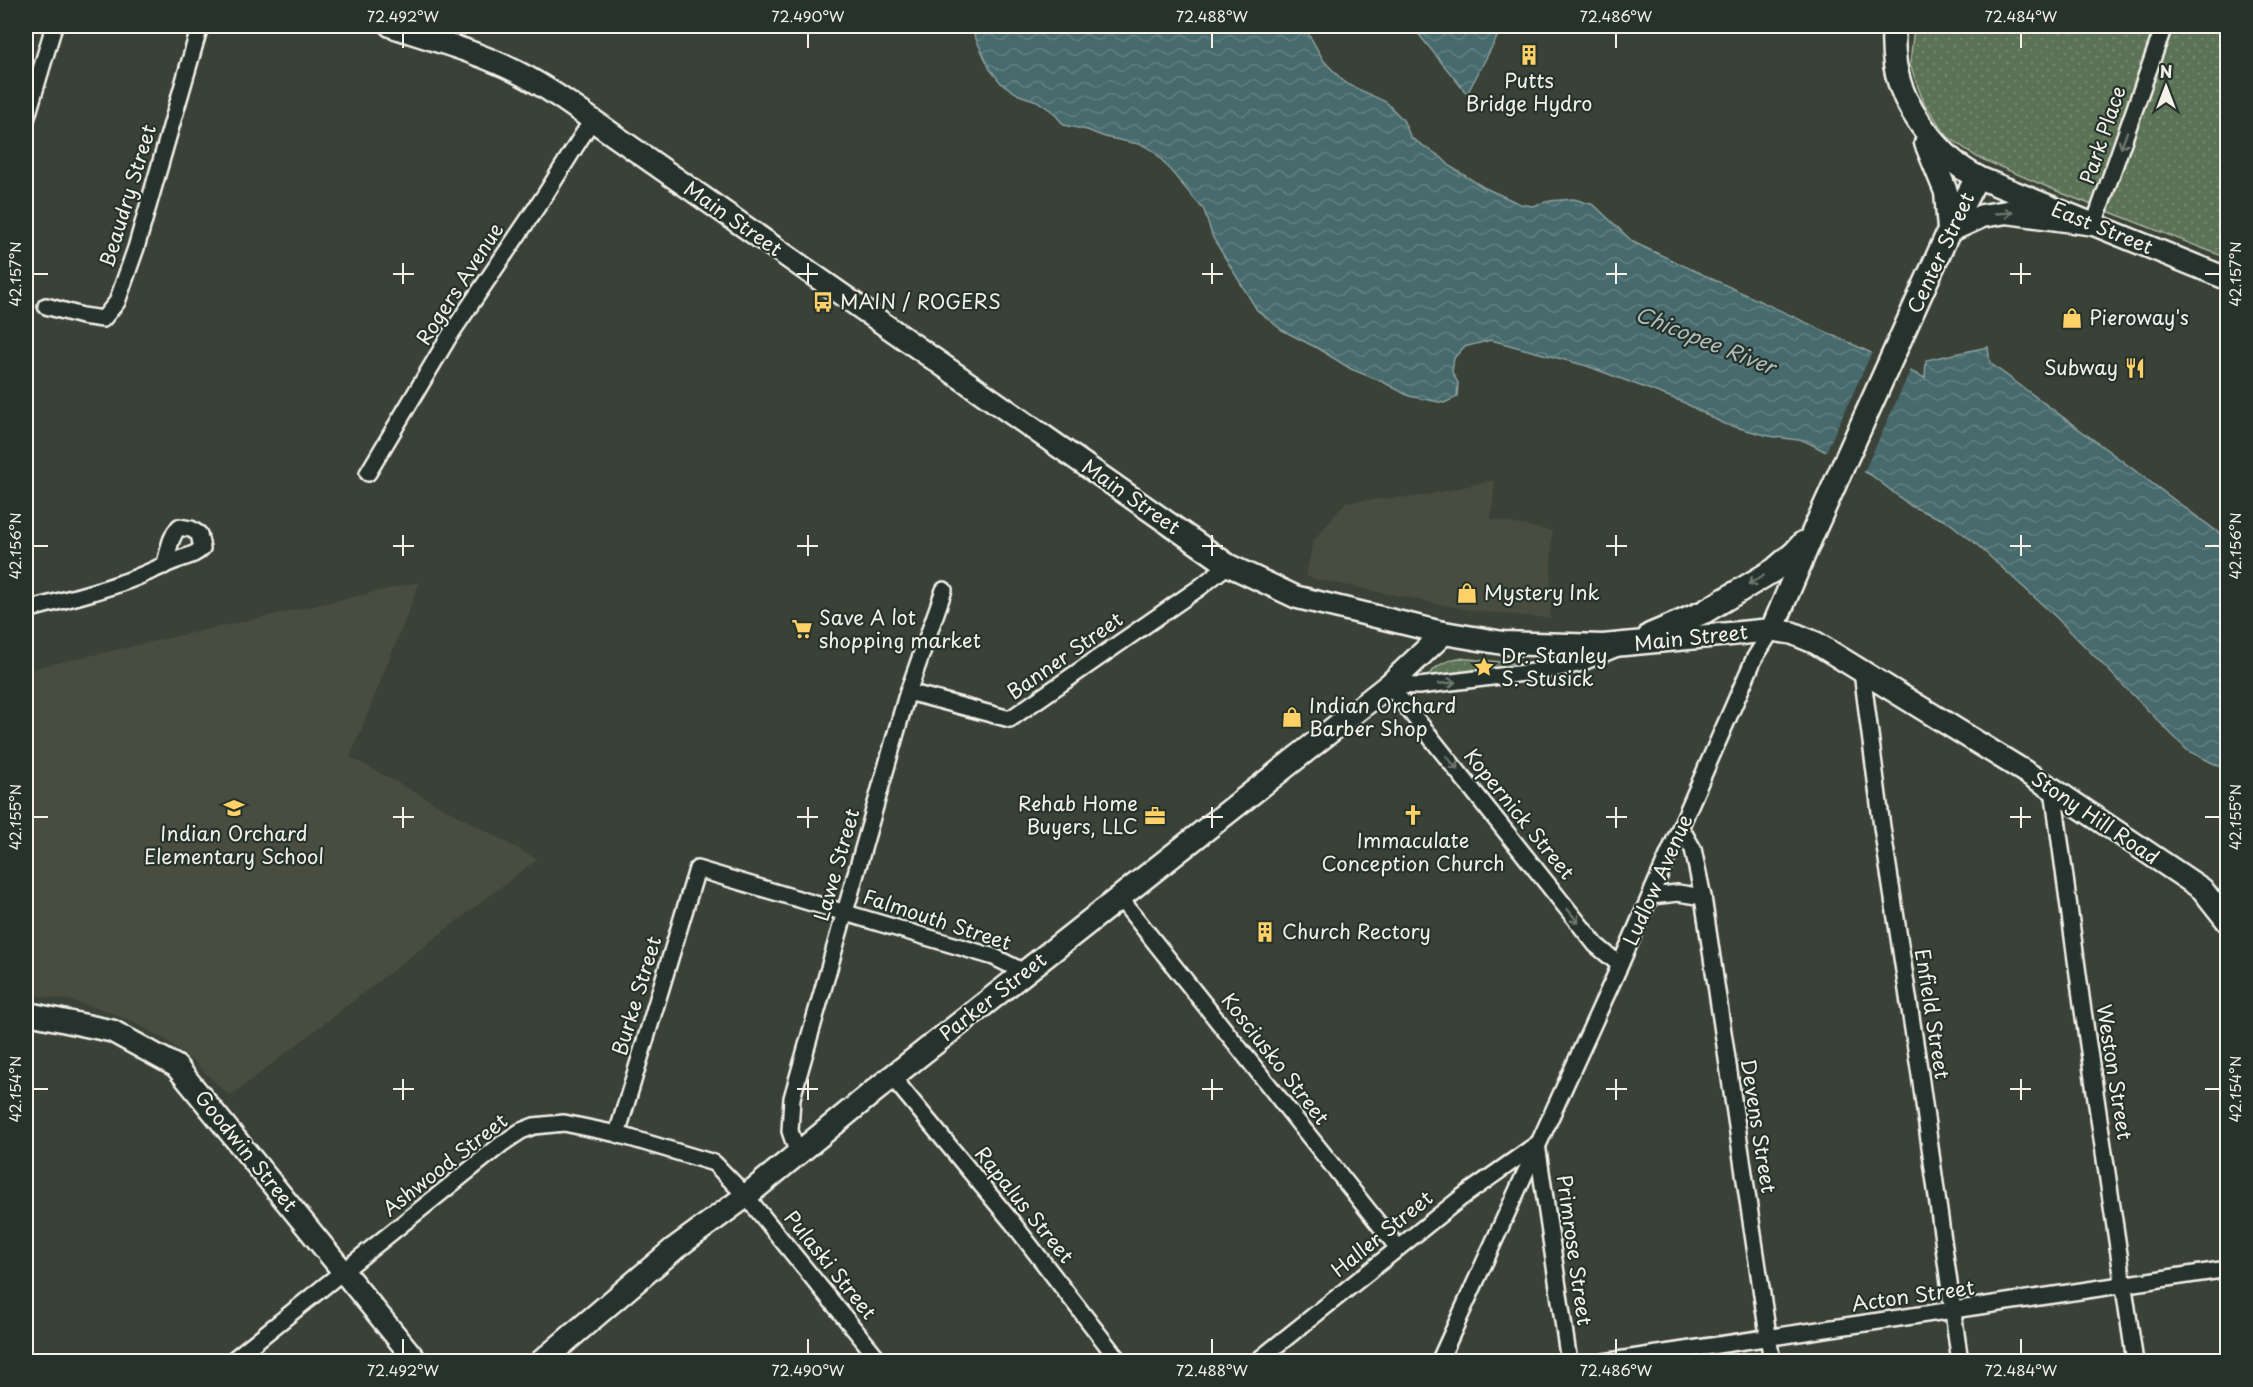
<svg xmlns="http://www.w3.org/2000/svg" width="2253" height="1387" viewBox="0 0 2253 1387" font-family="'Playpen Sans',sans-serif">
  <style>
    .built { fill: #484d40 }
    .green { fill: url(#green-dots); stroke: #a8b29f; stroke-width: 1.5 }
    .water { fill: url(#water-waves); stroke: #8ca09e; stroke-width: 1.5 }
    .pier { fill: #3a4238 }
    .lines { fill: none; stroke-linecap: round; stroke-linejoin: round }
    .minor-casing { stroke: #f4f1e8; stroke-width: 20 }
    .secondary-casing { stroke: #f4f1e8; stroke-width: 26 }
    .primary-casing { stroke: #f4f1e8; stroke-width: 27 }
    .minor { stroke: #26332d; stroke-width: 15 }
    .secondary { stroke: #26332d; stroke-width: 21 }
    .primary { stroke: #26332d; stroke-width: 22 }
    .oneway { stroke: #6e766e }
    .ticks { fill: none; stroke: #f4f1e8; stroke-width: 2 }
    .labels { text-anchor: middle; stroke-width: 4.5; stroke-linejoin: round; paint-order: stroke }
    .poi-label { font-size: 20px; fill: #f4f1e8; stroke: #26332d; text-anchor: start }
    .street-label { font-size: 20px; fill: #f4f1e8; stroke: #26332d }
    .water-label { font-size: 21px; font-style: italic; fill: #afbbb7; stroke: #26332d }
    .neatline { fill: none; stroke: #f4f1e8; stroke-width: 2 }
    .ticks-label { font-size: 15px; text-anchor: middle; fill: #f4f1e8 }
  </style>
  <defs>
    <pattern id="green-dots" width="8" height="8" patternUnits="userSpaceOnUse" patternTransform="scale(1.5)"><rect width="8" height="8" fill="#5c7256"/><path d="M2 2h.1M6 6h.1" fill="none" stroke="#74876e" stroke-width="1.8" stroke-linecap="round"/></pattern>
    <pattern id="water-waves" width="16" height="10" patternUnits="userSpaceOnUse" patternTransform="scale(1.5)"><rect width="16" height="10" fill="#476a6d"/><path d="M0 5q4-4 8 0t8 0" fill="none" stroke="#628082"/></pattern>
  </defs>
  <rect width="100%" height="100%" fill="#3a4238"/>
  <filter id="ink" filterUnits="userSpaceOnUse"><feTurbulence type="fractalNoise" baseFrequency=".0167" numOctaves="2"/><feDisplacementMap in="SourceGraphic" scale="12" xChannelSelector="R" yChannelSelector="G"/><feConvolveMatrix kernelMatrix="1 2 1 2 8 2 1 2 1" color-interpolation-filters="sRGB"/></filter>
  <g filter="url(#ink)">
    <g class="built">
      <path d="M1495 480 1491 519 1552 531 1550 618 1475 611 1319 580 1306 576 1313 541 1346 502 1423 496Z"/>
      <path d="M420 582 350 757 537 859 230 1096 195 1063 166 1040 133 1022 102 1009 68 1000 26 994V670Z"/>
    </g>
    <g class="green">
      <path d="M1914 26H2227V258L2064 194 1977 157 1947 136 1924 103 1910 65Z"/>
      <path d="M1458 658 1522 664 1523 666 1425 679C1433 668 1444 661 1458 658Z"/>
    </g>
    <g class="water">
      <path d="M970 26H1304L1324 61 1345 83 1386 102 1403 120 1411 138 1441 157 1451 167 1483 187 1520 204 1533 206 1549 201 1574 199 1594 205 1633 242 1925 378 1926 360 1988 347 1990 363 2227 539V770L2188 751 2057 618 1974 542 1948 522 1911 506 1871 475 1805 441 1769 436 1724 424 1683 402 1587 366 1491 340 1464 347 1454 358 1452 372 1458 383 1457 397 1444 403 1409 396 1383 382 1351 369 1319 349 1282 330 1257 310 1213 238 1204 210 1154 151 1143 145 1105 137 1087 130 1064 125 1053 112 1037 101 1019 95 1001 83 990 69Z"/>
      <path d="M1412 26H1503L1467 94Z"/>
    </g>
    <path class="pier" d="M1873 350 1911 369 1863 474 1825 454Z"/>
    <g class="lines">
      <g class="minor-casing">
        <g id="minor">
          <path d="M440 42 446 26"/>
          <path d="M26 120 54 26"/>
          <path d="M2094 224 2164 26"/>
          <path d="M46 306 82 316 103 319 117 302 136 248 200 26"/>
          <path d="M368 473 450 335 545 195 592 120"/>
          <path d="M26 610C57 602 90 594 121 583 140 577 158 567 177 560 187 556 194 556 202 548L199 534 191 529 179 527C169 538 169 552 164 566"/>
          <path d="M1862 672 1882 827 1920 1075 1960 1362"/>
          <path d="M1389 685 1596 945 1620 965"/>
          <path d="M1389 685 1419 686 1549 670 1578 664 1615 649"/>
          <path d="M908 692 1010 719 1199 588 1228 565"/>
          <path d="M2053 789 2082 1004 2135 1362"/>
          <path d="M1681 828 1693 849 1703 897"/>
          <path d="M1651 896 1678 893 1703 897 1772 1362"/>
          <path d="M1119 897 1398 1248"/>
          <path d="M892 1077 1012 1222 1120 1362"/>
          <path d="M617 1134 697 869 994 957 1024 972"/>
          <path d="M798 1154 790 1131 792 1098 906 698 944 590"/>
          <path d="M230 1362 503 1143 521 1131 534 1126 564 1123 617 1134 714 1163 746 1196 881 1362"/>
          <path d="M1256 1362 1462 1197 1537 1144 1569 1362"/>
          <path d="M1439 1362 1620 965 1754 659 1772 630"/>
          <path d="M1604 1362 2228 1269"/>
        </g>
      </g>
      <g class="secondary-casing">
        <g id="secondary">
          <path d="M391 26C433 40 478 52 517 72 555 91 590 119 625 143L1228 565 1296 597 1444 633"/>
          <path d="M1977 177 2228 279"/>
          <path d="M1772 630 1792 633 1816 643 2053 789 2202 889 2228 922"/>
          <path d="M26 1013 112 1031 176 1066 417 1362"/>
        </g>
      </g>
      <g class="primary-casing">
        <g id="primary">
          <path d="M1926 143 1946 192 1949 229"/>
          <path d="M1949 231 1982 216 2007 212 2094 224"/>
          <path d="M1650 635 1704 612 1774 570 1795 552 1803 543"/>
          <path d="M541 1362 674 1249 746 1196 878 1088 1389 685 1444 633 1503 643 1603 646 1772 630 1815 528 1949 231 1977 177C1957 167 1945 154 1931 138 1903 103 1890 72 1894 26"/>
        </g>
      </g>
      <use href="#minor" class="minor"/>
      <use href="#secondary" class="secondary"/>
      <use href="#primary" class="primary"/>
    </g>
    <defs><path id="oneway-shaft" d="M-6 0H5M1.5-3L5.5 0L1.5 3" fill="none" stroke-width="1.6" stroke-linecap="round" stroke-linejoin="round" transform="scale(1.5)"/></defs>
    <g class="oneway">
      <use href="#oneway-shaft" transform="translate(2124 140) rotate(110)"/>
      <use href="#oneway-shaft" transform="translate(2004 213) rotate(-3)"/>
      <use href="#oneway-shaft" transform="translate(1756 580) rotate(150)"/>
      <use href="#oneway-shaft" transform="translate(1447 683) rotate(-6)"/>
      <use href="#oneway-shaft" transform="translate(1452 763) rotate(51)"/>
      <use href="#oneway-shaft" transform="translate(1573 916) rotate(51)"/>
    </g>
  </g>
  <path class="ticks" d="M403 33V48M808 33V48M1212 33V48M1616 33V48M2021 33V48M403 263V284M808 263V284M1212 263V284M1616 263V284M2021 263V284M33 274H48M393 274H414M797 274H818M1202 274H1223M1606 274H1627M2010 274H2031M2205 274H2220M403 535V556M808 535V556M1212 535V556M1616 535V556M2021 535V556M33 546H48M393 546H414M797 546H818M1202 546H1223M1606 546H1627M2010 546H2031M2205 546H2220M403 807V828M808 807V828M1212 807V828M1616 807V828M2021 807V828M33 817H48M393 817H414M797 817H818M1202 817H1223M1606 817H1627M2010 817H2031M2205 817H2220M403 1079V1100M808 1079V1100M1212 1079V1100M1616 1079V1100M2021 1079V1100M33 1089H48M393 1089H414M797 1089H818M1202 1089H1223M1606 1089H1627M2010 1089H2031M2205 1089H2220M403 1339V1354M808 1339V1354M1212 1339V1354M1616 1339V1354M2021 1339V1354"/>
  <defs>
    <g id="building-bare" transform="scale(1.62)"><path d="M-4-6H4V6H1V3H-1V6H-4ZM-2.5-4.3h1.7v1.8h-1.7ZM.8-4.3h1.7v1.8H.8ZM-2.5-1h1.7V.8h-1.7ZM.8-1h1.7V.8H.8Z" fill="#ffd166" stroke="#26332d" stroke-width="2.5" paint-order="stroke"/></g>
    <g id="bus-bare" transform="scale(1.62)"><path d="M-5-6H5V4H4V6H2V4H-2V6H-4V4H-5ZM-3.5-4V0h7V-4ZM-3.5 1.2v1.5H-2V1.2ZM2 1.2v1.5H3.5V1.2Z" fill="#ffd166" stroke="#26332d" stroke-width="2.5" paint-order="stroke"/></g>
    <g id="shop-bare" transform="scale(1.62)"><path d="M-5-2.5h2.3a2.7 3.5 0 0 1 5.4 0H5L5.5 6h-11ZM-1.5-2.5h3a1.5 2.3 0 0 0-3 0Z" fill="#ffd166" stroke="#26332d" stroke-width="2.5" paint-order="stroke"/></g>
    <g id="restaurant-bare" transform="scale(1.62)"><path d="M-5-6h1v4h1v-4h1v4h1v-4h1v5L-1.5 .5V6h-2V.5L-5-1ZM5-6V6H3V1.5H1.5Q1.5-4 5-6Z" fill="#ffd166" stroke="#26332d" stroke-width="2.5" paint-order="stroke"/></g>
    <g id="supermarket-bare" transform="scale(1.62)"><path d="M-6-5.5h2.5l.6 2H6L4.5 2H-2.5L-4.4-4H-6ZM-1.5 3.2a1.3 1.3 0 1 0 .1 0ZM3 3.2a1.3 1.3 0 1 0 .1 0Z" fill="#ffd166" stroke="#26332d" stroke-width="2.5" paint-order="stroke"/></g>
    <g id="sight-bare" transform="scale(1.62)"><path d="M0-6L1.8-2.2L6-1.7L2.9 1.2L3.7 5.4L0 3.3L-3.7 5.4L-2.9 1.2L-6-1.7L-1.8-2.2Z" fill="#ffd166" stroke="#26332d" stroke-width="2.5" paint-order="stroke"/></g>
    <g id="school-bare" transform="scale(1.62)"><path d="M0-5L7-2L0 1L-7-2ZM-4 1L0 2.5L4 1V4Q0 6-4 4Z" fill="#ffd166" stroke="#26332d" stroke-width="2.5" paint-order="stroke"/></g>
    <g id="church-bare" transform="scale(1.62)"><path d="M-1.2-6h2.4v3.5h3.3v2.4h-3.3V6h-2.4V-.1h-3.3v-2.4h3.3Z" fill="#ffd166" stroke="#26332d" stroke-width="2.5" paint-order="stroke"/></g>
    <g id="office-bare" transform="scale(1.62)"><path d="M-6-3h4V-5.5h4V-3h4V5H-6ZM-1-4.5V-3h2v-1.5ZM-6 0V1H6V0Z" fill="#ffd166" stroke="#26332d" stroke-width="2.5" paint-order="stroke"/></g>
  </defs>
  <g fill-rule="evenodd">
    <use href="#building-bare" x="1529" y="55"/>
    <use href="#bus-bare" x="823" y="302"/>
    <use href="#shop-bare" x="2072" y="318"/>
    <use href="#restaurant-bare" x="2135" y="368"/>
    <use href="#shop-bare" x="1467" y="593"/>
    <use href="#supermarket-bare" x="802" y="629"/>
    <use href="#sight-bare" x="1484" y="667"/>
    <use href="#shop-bare" x="1292" y="717"/>
    <use href="#school-bare" x="234" y="808"/>
    <use href="#church-bare" x="1413" y="815"/>
    <use href="#office-bare" x="1155" y="816"/>
    <use href="#building-bare" x="1265" y="932"/>
  </g>
  <g class="labels">
    <g class="poi-label">
      <text x="1529" y="88" text-anchor="middle">Putts<tspan x="1529" dy="23">Bridge Hydro</tspan></text>
      <text x="840" y="309">MAIN / ROGERS</text>
      <text x="2089" y="325">Pieroway's</text>
      <text x="2118" y="375" text-anchor="end">Subway</text>
      <text x="1484" y="600">Mystery Ink</text>
      <text x="819" y="625">Save A lot<tspan x="819" dy="23">shopping market</tspan></text>
      <text x="1501" y="663">Dr. Stanley<tspan x="1501" dy="23">S. Stusick</tspan></text>
      <text x="1309" y="713">Indian Orchard<tspan x="1309" dy="23">Barber Shop</tspan></text>
      <text x="1138" y="811" text-anchor="end">Rehab Home<tspan x="1138" dy="23">Buyers, LLC</tspan></text>
      <text x="234" y="841" text-anchor="middle">Indian Orchard<tspan x="234" dy="23">Elementary School</tspan></text>
      <text x="1413" y="848" text-anchor="middle">Immaculate<tspan x="1413" dy="23">Conception Church</tspan></text>
      <text x="1282" y="939">Church Rectory</text>
    </g>
    <g class="street-label">
      <text transform="translate(2103 135) rotate(-71)" y="7">Park Place</text>
      <text transform="translate(128 196) rotate(-73)" y="7">Beaudry Street</text>
      <text transform="translate(733 219) rotate(35)" y="7">Main Street</text>
      <text transform="translate(2102 228) rotate(22)" y="7">East Street</text>
      <text transform="translate(1941 253) rotate(-65)" y="7">Center Street</text>
      <text transform="translate(460 284) rotate(-57)" y="7">Rogers Avenue</text>
      <text transform="translate(1131 497) rotate(35)" y="7">Main Street</text>
      <text transform="translate(1691 638) rotate(-6)" y="7">Main Street</text>
      <text transform="translate(1065 656) rotate(-35)" y="7">Banner Street</text>
      <text transform="translate(1519 814) rotate(51)" y="7">Kopernick Street</text>
      <text transform="translate(2095 818) rotate(34)" y="7">Stony Hill Road</text>
      <text transform="translate(837 865) rotate(-74)" y="7">Lawe Street</text>
      <text transform="translate(1658 880) rotate(-66)" y="7">Ludlow Avenue</text>
      <text transform="translate(937 920) rotate(18)" y="7">Falmouth Street</text>
      <text transform="translate(637 996) rotate(-73)" y="7">Burke Street</text>
      <text transform="translate(993 997) rotate(-38)" y="7">Parker Street</text>
      <text transform="translate(1932 1014) rotate(81)" y="7">Enfield Street</text>
      <text transform="translate(1275 1059) rotate(52)" y="7">Kosciusko Street</text>
      <text transform="translate(2114 1072) rotate(81)" y="7">Weston Street</text>
      <text transform="translate(1758 1126) rotate(81)" y="7">Devens Street</text>
      <text transform="translate(246 1151) rotate(51)" y="7">Goodwin Street</text>
      <text transform="translate(445 1165) rotate(-38)" y="7">Ashwood Street</text>
      <text transform="translate(1024 1205) rotate(51)" y="7">Rapalus Street</text>
      <text transform="translate(1382 1234) rotate(-39)" y="7">Haller Street</text>
      <text transform="translate(1574 1250) rotate(82)" y="7">Primrose Street</text>
      <text transform="translate(830 1265) rotate(51)" y="7">Pulaski Street</text>
      <text transform="translate(1913 1296) rotate(-8)" y="7">Acton Street</text>
    </g>
    <g class="water-label">
      <text transform="translate(1705 341) rotate(22)" y="7">Chicopee River</text>
    </g>
  </g>
  <rect width="2253" height="1387" fill="none" stroke="#26332d" stroke-width="66"/>
  <g transform="translate(2166 87)" stroke="#26332d" stroke-width="4.5" paint-order="stroke">
  <path d="M0-4.5L10 22L0 15L-10 22Z" fill="#f4f1e8"/>
  <text y="-9" font-size="16" font-weight="bold" text-anchor="middle" fill="#f4f1e8">N</text>
  </g>
  <rect x="33" y="33" width="2187" height="1321" class="neatline"/>
  <g class="ticks-label">
    <text x="403" y="22">72.492°W</text>
    <text x="808" y="22">72.490°W</text>
    <text x="1212" y="22">72.488°W</text>
    <text x="1616" y="22">72.486°W</text>
    <text x="2021" y="22">72.484°W</text>
    <text transform="translate(16 274) rotate(-90)" y="5">42.157°N</text>
    <text transform="translate(2236 274) rotate(-90)" y="5">42.157°N</text>
    <text transform="translate(16 546) rotate(-90)" y="5">42.156°N</text>
    <text transform="translate(2236 546) rotate(-90)" y="5">42.156°N</text>
    <text transform="translate(16 817) rotate(-90)" y="5">42.155°N</text>
    <text transform="translate(2236 817) rotate(-90)" y="5">42.155°N</text>
    <text transform="translate(16 1089) rotate(-90)" y="5">42.154°N</text>
    <text transform="translate(2236 1089) rotate(-90)" y="5">42.154°N</text>
    <text x="403" y="1376">72.492°W</text>
    <text x="808" y="1376">72.490°W</text>
    <text x="1212" y="1376">72.488°W</text>
    <text x="1616" y="1376">72.486°W</text>
    <text x="2021" y="1376">72.484°W</text>
  </g>
</svg>
